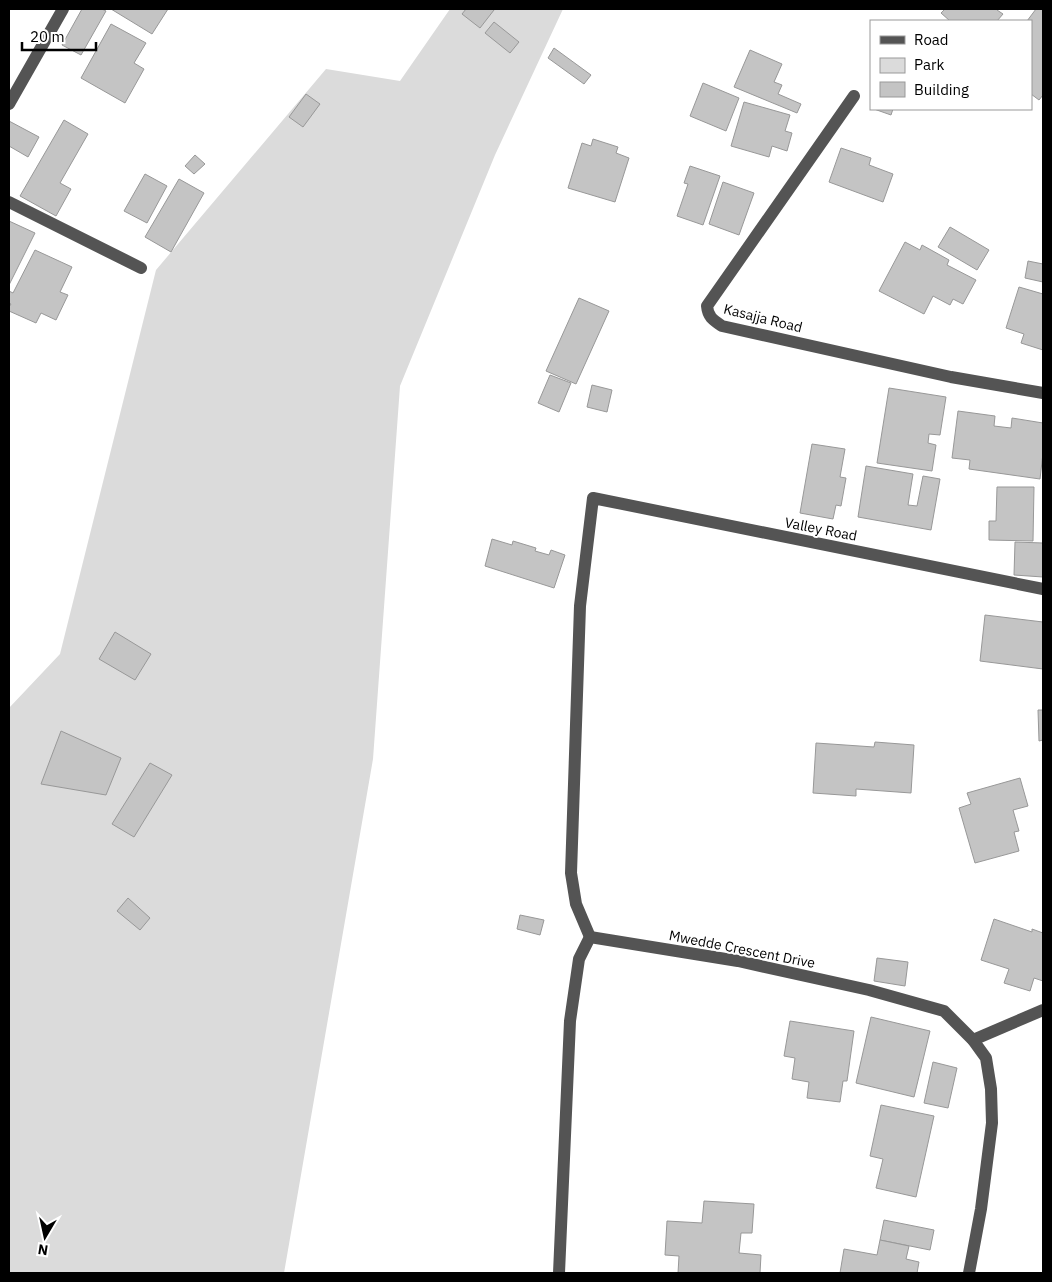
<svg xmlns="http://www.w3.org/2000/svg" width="1052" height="1282" viewBox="0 0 1052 1282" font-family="'IBM Plex Sans',sans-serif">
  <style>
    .green { fill: #dbdbdb }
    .building { fill: #c4c4c4; stroke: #989898 }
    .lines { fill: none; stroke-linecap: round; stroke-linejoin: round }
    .minor { stroke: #545454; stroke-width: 12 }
    .labels { text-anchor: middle; stroke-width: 4; stroke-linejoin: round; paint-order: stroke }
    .street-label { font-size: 14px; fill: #000; stroke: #fff }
  </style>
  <rect width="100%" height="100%" fill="#fff"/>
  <path class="green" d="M450 9H563L495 155 400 386 373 759 284 1273H9V708L60 654 156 270 326 69 400 81Z"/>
  <g class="building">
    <path d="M82 9H102L106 11 81 55 62 45Z"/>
    <path d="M111 9H168L152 34Z"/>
    <path d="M466 9H493L494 10 480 28 462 14Z"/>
    <path d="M945 9H998L997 10 1003 14 997 21H950L941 13Z"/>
    <path d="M1036 9H1043V95L1039 100 1031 94V21H1027Z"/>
    <path d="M494 22 519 42 510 53 485 33Z"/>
    <path d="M111 24 146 43 134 63 144 69 125 103 81 78Z"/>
    <path d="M554 48 591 75 584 84 548 58Z"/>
    <path d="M750 50 782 64 774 82 782 85 778 94 801 104 797 113 734 87Z"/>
    <path d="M703 83 739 98 726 131 690 116Z"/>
    <path d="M306 94 320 104 303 127 289 117Z"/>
    <path d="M744 102 790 115 785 131 792 133 787 151 772 146 769 157 731 146Z"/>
    <path d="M874 109H893L891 115Z"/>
    <path d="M64 120 88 134 60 183 71 189 56 216 20 196Z"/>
    <path d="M9 121 39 137 28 157 9 146Z"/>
    <path d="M593 139 618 147 616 153 629 158 615 202 568 188 582 143 591 146Z"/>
    <path d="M841 148 871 158 869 165 893 174 883 202 829 182Z"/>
    <path d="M195 155 205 164 194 174 185 166Z"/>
    <path d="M690 166 720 176 703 225 677 216 688 184 684 183Z"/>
    <path d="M145 174 167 186 147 223 124 211Z"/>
    <path d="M179 179 204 193 171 252 145 237Z"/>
    <path d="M723 182 754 193 739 235 709 224Z"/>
    <path d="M9 221 35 233 9 285Z"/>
    <path d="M950 227 989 250 977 270 938 247Z"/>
    <path d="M905 242 920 250 922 245 949 260 947 265 976 280 963 304 953 299 950 305 933 296 924 314 879 291Z"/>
    <path d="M35 250 72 267 60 292 68 295 56 320 41 313 36 323 9 311V307L11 304 9 303V291L13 293Z"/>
    <path d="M1028 261 1043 264V282L1025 278Z"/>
    <path d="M1019 287 1043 294V350L1021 343 1024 334 1006 328Z"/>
    <path d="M579 298 609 311 576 384 546 371Z"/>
    <path d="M550 375 571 383 559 412 538 403Z"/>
    <path d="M592 385 612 390 607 412 587 407Z"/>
    <path d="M889 388 946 397 940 435 929 434 928 443 936 445 932 471 877 463Z"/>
    <path d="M958 411 995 416 994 426 1011 428 1012 418 1043 423V453L1040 479 969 469 970 460 952 458Z"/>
    <path d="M812 444 845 449 840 477 846 478 841 506 836 505 833 519 800 513Z"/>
    <path d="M866 466 913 474 908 505 917 506 923 476 940 479 931 530 858 517Z"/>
    <path d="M997 487H1034L1033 541 989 540V521H996Z"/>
    <path d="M492 539 512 545 513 541 536 548 535 551 549 555 551 550 565 555 554 588 485 566Z"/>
    <path d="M1015 542 1043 543V577L1014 575Z"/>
    <path d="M985 615 1043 622V669L980 661Z"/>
    <path d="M115 632 151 654 135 680 99 659Z"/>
    <path d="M1038 710H1043V740L1039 741Z"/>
    <path d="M61 731 121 758 106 795 41 784Z"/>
    <path d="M875 742 914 745 911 793 856 789V796L813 793 816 743 874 747Z"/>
    <path d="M150 763 172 775 134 837 112 824Z"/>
    <path d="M1020 778 1028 806 1013 810 1019 831 1014 832 1019 851 975 863 959 808 971 804 967 793Z"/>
    <path d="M128 898 150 918 140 930 117 911Z"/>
    <path d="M520 915 544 920 540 935 517 929Z"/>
    <path d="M994 919 1032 932V929L1043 933V981L1034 978 1030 991 1004 983 1009 969 981 960Z"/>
    <path d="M877 958 908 962 905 986 874 981Z"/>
    <path d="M871 1017 930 1031 914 1097 856 1083Z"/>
    <path d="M790 1021 854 1031 847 1081H843L840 1102 807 1098 809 1082 792 1079 795 1058 784 1056Z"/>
    <path d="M933 1062 957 1068 948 1108 924 1103Z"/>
    <path d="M881 1105 934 1116 916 1197 876 1188 883 1159 870 1156Z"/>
    <path d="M704 1201 754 1204 752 1233H741L739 1253 761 1255 760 1273H678L679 1256 665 1255 667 1221 702 1223Z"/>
    <path d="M884 1220 934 1230 930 1250 880 1240Z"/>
    <path d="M880 1240 909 1246 906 1259 919 1262 917 1273H840L844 1249 877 1255Z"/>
  </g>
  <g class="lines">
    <g class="minor">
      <path d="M854 96 707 306C708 317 713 320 722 326L951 377 1043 393"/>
      <path d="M9 104 63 9"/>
      <path d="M9 202 141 268"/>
      <path d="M590 937 576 904 571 873 580 606 593 498 1043 589"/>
      <path d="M973 1040 1043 1010"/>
      <path d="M559 1273 570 1021 579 959 590 937 738 961 869 990 944 1011 973 1040 986 1058 991 1089 992 1123 981 1209 969 1273"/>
    </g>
  </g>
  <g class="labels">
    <g class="street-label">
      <text transform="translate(763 318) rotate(14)" y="5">Kasajja Road</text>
      <text transform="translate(821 529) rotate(11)" y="5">Valley Road</text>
      <text transform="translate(742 949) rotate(11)" y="5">Mwedde Crescent Drive</text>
    </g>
  </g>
  <rect width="1052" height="1282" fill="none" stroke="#000000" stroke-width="20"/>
  <rect x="870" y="20" width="162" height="90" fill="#ffffff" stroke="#999999"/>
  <rect x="880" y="36" width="25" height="8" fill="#545454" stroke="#999999"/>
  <text x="914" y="45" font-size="15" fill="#000000">Road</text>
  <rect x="880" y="58" width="25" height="15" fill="#dbdbdb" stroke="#999999"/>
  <text x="914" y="70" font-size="15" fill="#000000">Park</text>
  <rect x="880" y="82" width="25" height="15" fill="#c4c4c4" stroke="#999999"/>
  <text x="914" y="95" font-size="15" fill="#000000">Building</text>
  <g transform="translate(45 1237) rotate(189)" stroke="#ffffff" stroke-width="4" paint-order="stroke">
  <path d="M0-4L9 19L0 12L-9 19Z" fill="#000000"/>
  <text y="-8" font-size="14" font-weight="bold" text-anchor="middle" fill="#000000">N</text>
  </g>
  <path d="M22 42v8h74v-8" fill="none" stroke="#000000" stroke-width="2.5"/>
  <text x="30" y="42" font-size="15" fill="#000000" stroke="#ffffff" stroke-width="4" paint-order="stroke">20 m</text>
</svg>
